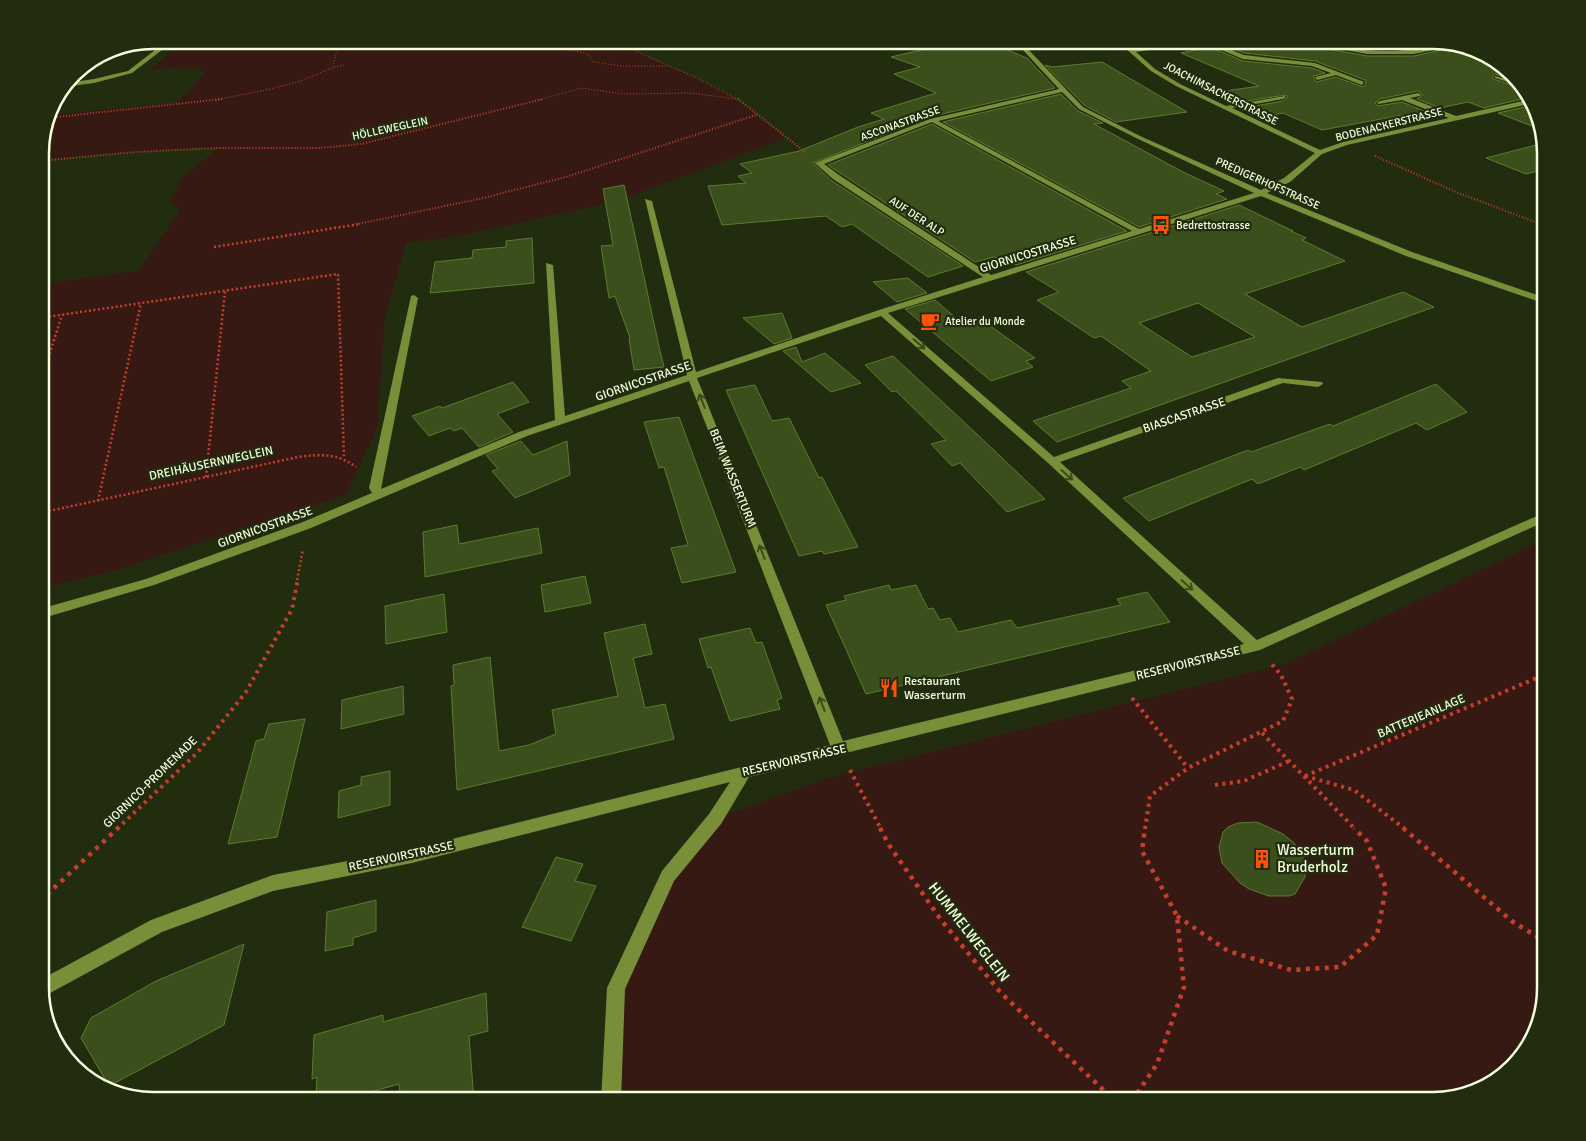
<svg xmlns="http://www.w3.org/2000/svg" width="1586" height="1141" viewBox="0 0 1586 1141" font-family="Signika,sans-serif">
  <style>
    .green { fill: #371913 }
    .building { fill: #3a4f1b; stroke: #5c7c2c; fill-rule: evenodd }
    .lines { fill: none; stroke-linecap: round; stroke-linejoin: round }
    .path-far4 { stroke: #c4402b; stroke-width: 1; stroke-dasharray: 1 2; stroke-linecap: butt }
    .path-far3 { stroke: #c4402b; stroke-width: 2; stroke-dasharray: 1 2; stroke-linecap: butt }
    .path-far2 { stroke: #c4402b; stroke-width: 2.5; stroke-dasharray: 2 2.5; stroke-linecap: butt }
    .path-far1 { stroke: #c4402b; stroke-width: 4; stroke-dasharray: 3 4.5; stroke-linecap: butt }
    .path { stroke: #c4402b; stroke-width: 4.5; stroke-dasharray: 4 5.5; stroke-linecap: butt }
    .minor { fill: #798e39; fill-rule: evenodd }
    .oneway { stroke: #3c4a1c }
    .labels { text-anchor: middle; stroke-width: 4.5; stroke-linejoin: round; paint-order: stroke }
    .far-street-label { font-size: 11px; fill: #f4ffdc; stroke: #222d10 }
    .far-poi-label { font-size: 11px; fill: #f4ffdc; stroke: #222d10; text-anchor: start }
    .street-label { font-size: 12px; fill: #f4ffdc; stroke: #222d10 }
    .poi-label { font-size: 12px; fill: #f4ffdc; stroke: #222d10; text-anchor: start }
    .near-poi-label { font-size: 15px; fill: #f4ffdc; stroke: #222d10; text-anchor: start }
    .near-street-label { font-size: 15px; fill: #f4ffdc; stroke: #222d10 }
    .rim { fill: none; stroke: #f4ffdc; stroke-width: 2.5 }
  </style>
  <rect width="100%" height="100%" fill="#222d10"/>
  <g class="green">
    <path d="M179 40H610L725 92 786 138 617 201 459 236 406 243 385 318 377 428 346 495 110 572 40 588V284L138 271 180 211 170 201 183 177 220 147 159 150 40 159V145L49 115 176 103 194 87 205 72 195 67 150 69 167 56Z"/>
    <path d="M1546 539V988L1523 1057 1483 1089 1433 1101H611L616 988 668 876 715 819 837 775 1285 664Z"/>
  </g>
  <g class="building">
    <path d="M1227 40H1289L1291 42 1367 56H1414L1454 47 1502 63 1515 80 1495 74 1493 76V79L1522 88 1530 97 1484 108 1468 102 1440 108 1417 99 1423 95 1418 91 1380 99 1375 103 1378 106 1402 102 1424 111 1322 130 1283 113 1264 117 1244 108 1283 101 1288 97 1286 95 1233 103 1212 93 1259 86 1181 53 1210 47 1243 61 1312 68 1325 73 1313 76 1316 82 1336 77 1363 87 1366 83 1365 80 1315 61 1244 53 1224 45Z"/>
    <path d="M1315 40H1433L1444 44 1406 48 1375 49Z"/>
    <path d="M990 43 1027 58 1055 88 929 117 813 163 832 181 963 266 928 277 852 224 842 227 826 216 722 225 708 186 746 183 738 176 752 173 740 164 799 151 858 127 884 119 871 113 936 93 894 74 920 67 891 57 943 45 950 48Z"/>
    <path d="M1102 62 1187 112 1116 122 1084 105 1045 65 1052 67Z"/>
    <path d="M1061 94 1078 111 1103 123 1094 124 1183 172 1224 191 1216 194 1227 199 1139 227 943 122Z"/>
    <path d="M1535 105 1540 129 1498 113 1534 105Z"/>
    <path d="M932 124 1127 231 1016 265 1002 257 997 258 994 257 975 262 828 165Z"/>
    <path d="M1544 143 1546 169 1526 174 1486 158Z"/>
    <path d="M624 185 660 351 664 367 634 370 629 339 630 338 615 296 609 298 601 246 613 245 603 189Z"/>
    <path d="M1239 205 1293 231H1291L1306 238 1302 240 1345 261 1245 294 1302 327 1403 292 1434 307 1057 442 1033 421 1131 388 1122 381 1151 371 1101 336 1094 338 1037 300 1059 292 1026 272ZM1198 303 1255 337 1192 357 1139 323Z"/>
    <path d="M532 238 534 283 430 293 435 262 472 258 473 250 506 247V241Z"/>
    <path d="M908 278 927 293 897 302 873 282Z"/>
    <path d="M935 300 963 324 979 318 1035 358 1026 361 1033 367 991 381 905 309Z"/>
    <path d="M782 313 792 338 774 344 743 318Z"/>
    <path d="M796 347 802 362 825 353 861 383 831 392 783 351Z"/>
    <path d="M893 356 979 436 1045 499 1007 512 960 463 952 466 931 444 946 440 896 391 892 392 865 365Z"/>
    <path d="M513 382 529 402 497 414 513 432 479 447 462 428 454 431 450 428 429 436 412 416 440 406 442 408Z"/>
    <path d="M1436 384 1467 412 1427 430 1416 423 1304 470 1300 467 1258 484 1252 479 1149 521 1123 498 1248 450 1251 452 1330 424 1333 426Z"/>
    <path d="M755 385 772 421 789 418 819 478 822 477 858 547 824 554 822 551 799 556 726 390Z"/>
    <path d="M679 417 736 572 682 583 671 548 688 545 664 467 659 468 644 422Z"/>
    <path d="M521 441 533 455 567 441 570 475 515 498 492 471 498 469 486 455Z"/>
    <path d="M457 525 459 544 538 528 542 553 425 577 423 532Z"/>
    <path d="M585 576 591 603 545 612 541 585Z"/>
    <path d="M889 585 891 590 916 585 928 609 933 608 940 620 950 618 958 632 1011 620 1017 628 1121 605 1117 599 1147 592 1170 622 866 694 826 605 846 600 844 596Z"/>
    <path d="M444 594 447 632 386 644 385 606Z"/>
    <path d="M645 624 652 654 633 658 645 708 665 704 674 739 457 790 451 686 454 685 453 665 490 657 499 751 529 745 556 734 552 710 618 696 604 633Z"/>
    <path d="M750 628 756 643 762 642 782 698 777 700 780 709 730 721 711 667 708 668 699 639Z"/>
    <path d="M403 686 404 714 341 729 342 700Z"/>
    <path d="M305 719 277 837 228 844 256 741 264 739 269 724Z"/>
    <path d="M390 771V805L338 818 339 791 361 785V777Z"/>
    <path d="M1257 822 1283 834 1294 843 1304 859 1305 877 1295 894 1289 896H1269L1249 889 1240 883 1222 863 1219 847 1223 832 1228 827 1238 823Z"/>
    <path d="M556 857 583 864 575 881 596 886 571 941 522 927Z"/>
    <path d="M376 900V931L353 938V945L325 951 327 912Z"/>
    <path d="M244 944 224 1025 109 1086 81 1038 91 1018 156 981Z"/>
    <path d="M486 993 488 1031 469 1036 474 1101H401L399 1084 339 1101H316L317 1077 312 1079 314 1035 383 1015V1022Z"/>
  </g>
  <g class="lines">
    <g class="path-far4">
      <path d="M543 40 565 49 585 53 590 56 593 62 621 66H667"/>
      <path d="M610 40 695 77 739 100"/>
      <path d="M187 49 249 46 293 40"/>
      <path d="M333 67 336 54 340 48 361 42"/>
      <path d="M216 100C243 94 271 90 297 82 313 77 328 68 344 65"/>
      <path d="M539 100 581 88 623 94 690 93 738 99"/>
    </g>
    <g class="path-far3">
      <path d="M738 99 805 152"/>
      <path d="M48 118 222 99"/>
      <path d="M1375 156 1456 192 1543 225"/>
      <path d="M40 161 135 152 220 148H320L361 144 543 99"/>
      <path d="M353 225 479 199 566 177 756 115"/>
    </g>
    <g class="path-far2">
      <path d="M1540 224 1546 226"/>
      <path d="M214 247 360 224"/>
      <path d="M40 318 338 274 344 457"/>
      <path d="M40 384 62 315"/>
      <path d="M206 477 225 291"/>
      <path d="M98 501 141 303"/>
      <path d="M40 513 298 457C321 454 337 453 356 467"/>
      <path d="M297 580 303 549"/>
    </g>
    <g class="path-far1">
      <path d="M1132 698 1188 768"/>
      <path d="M1262 733 1355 829"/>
      <path d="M850 770 881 829"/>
      <path d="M1305 776 1354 790 1405 829"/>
      <path d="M1305 776 1546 674"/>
      <path d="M1215 785 1244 781 1289 761"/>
      <path d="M117 829 197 753 246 692 292 609 298 579"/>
      <path d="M1145 829 1150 796 1188 768 1283 721 1292 699 1281 675 1271 663"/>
    </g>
    <g class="path">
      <path d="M880 828 889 845 941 920 1001 993 1115 1101"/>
      <path d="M1403 828 1513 922 1546 942"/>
      <path d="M40 901 118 828"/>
      <path d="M1177 916 1228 951 1291 970 1340 967 1377 935 1386 888 1367 841 1354 828"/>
      <path d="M1132 1101 1157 1064 1184 987 1177 916 1142 851 1145 828"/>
    </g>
    <g class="minor">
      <path d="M168 40H175L132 73 94 83 64 87 67 83 94 79 128 71Z"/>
      <path d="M1005 40H1012L1026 47 1083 107 1140 136 1261 190 1284 178 1315 153 1176 86 1151 71 1116 40H1122L1133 49 1192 40H1207L1244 55 1315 63 1364 82 1362 85 1336 75 1317 80 1315 77 1331 73 1312 66 1243 59 1202 42 1136 52 1155 69 1180 84 1226 106 1285 96 1286 97 1283 99 1232 108 1320 150 1343 142 1449 118 1402 100 1378 104 1377 103 1380 101 1418 93 1421 95 1420 96 1410 98 1456 116 1531 99 1534 103 1347 145 1322 154 1290 182 1267 193 1412 252 1546 298V304L1406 256 1261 196 888 313 1054 457 1278 378 1322 382 1323 384 1318 387 1283 383 1060 462 1257 640 1546 512V521L1260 650 749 777 721 824 674 881 625 989 621 1101H601L607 988 662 871 709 814 730 782 412 863 273 891 162 932 41 998 40 980 151 920 273 875 412 849 830 745 689 381 527 436 311 528 154 585 40 619V609L146 579 303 522 372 493 369 488 411 296 414 295 418 298 381 489 519 432 555 420 546 263 553 265 565 416 687 375 645 199 652 201 696 372 879 310 983 277 833 179 815 163 930 119 1059 89 1022 49ZM1062 92 1079 109 1136 138 1254 193 1139 229 938 121ZM932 122 1132 231 991 275 839 175 824 164ZM881 316 1048 463 1244 644 843 741 697 378Z"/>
      <path d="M1291 40C1316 40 1340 47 1365 50 1392 53 1420 49 1447 45L1452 46 1414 54H1367Z"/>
      <path d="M1495 76 1517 82 1521 86 1495 78Z"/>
    </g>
  </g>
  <defs><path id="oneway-shaft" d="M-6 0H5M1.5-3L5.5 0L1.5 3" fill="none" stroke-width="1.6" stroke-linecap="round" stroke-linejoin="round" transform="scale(1.25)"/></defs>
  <g class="oneway">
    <use href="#oneway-shaft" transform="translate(919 344) rotate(41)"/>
    <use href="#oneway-shaft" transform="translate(702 401) rotate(-112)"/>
    <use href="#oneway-shaft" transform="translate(1067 475) rotate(42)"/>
    <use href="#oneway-shaft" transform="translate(762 552) rotate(-111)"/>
    <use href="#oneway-shaft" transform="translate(1187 585) rotate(42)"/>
    <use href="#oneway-shaft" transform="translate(822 704) rotate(-111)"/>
  </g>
  <defs>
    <g id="bus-bare" transform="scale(1.5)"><path d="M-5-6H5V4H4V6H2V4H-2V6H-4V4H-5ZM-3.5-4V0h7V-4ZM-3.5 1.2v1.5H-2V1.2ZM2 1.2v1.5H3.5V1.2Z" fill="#ff5208" stroke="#222d10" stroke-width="2.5" paint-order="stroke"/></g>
    <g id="cafe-bare" transform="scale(1.5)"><path d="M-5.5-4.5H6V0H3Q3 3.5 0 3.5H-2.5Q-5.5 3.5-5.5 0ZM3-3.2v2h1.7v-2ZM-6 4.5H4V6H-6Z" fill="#ff5208" stroke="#222d10" stroke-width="2.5" paint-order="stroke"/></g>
    <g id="restaurant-bare" transform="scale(1.5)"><path d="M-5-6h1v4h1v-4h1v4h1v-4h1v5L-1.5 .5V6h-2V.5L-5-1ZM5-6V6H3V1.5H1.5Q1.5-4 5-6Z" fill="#ff5208" stroke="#222d10" stroke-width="2.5" paint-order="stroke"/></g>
    <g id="building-bare" transform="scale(1.5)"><path d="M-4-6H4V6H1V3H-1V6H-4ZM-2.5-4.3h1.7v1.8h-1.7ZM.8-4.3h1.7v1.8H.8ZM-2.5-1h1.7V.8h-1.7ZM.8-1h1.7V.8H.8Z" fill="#ff5208" stroke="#222d10" stroke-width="2.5" paint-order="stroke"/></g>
  </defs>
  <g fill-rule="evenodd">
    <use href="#bus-bare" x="1161" y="225"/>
    <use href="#cafe-bare" x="930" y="321"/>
    <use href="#restaurant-bare" x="889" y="688"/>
    <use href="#building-bare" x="1262" y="859"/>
  </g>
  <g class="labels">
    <g class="far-street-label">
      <text transform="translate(1221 93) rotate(27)" y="4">JOACHIMSACKERSTRASSE</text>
      <text transform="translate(900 123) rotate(-20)" y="4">ASCONASTRASSE</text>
      <text transform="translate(1389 124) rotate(-14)" y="4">BODENACKERSTRASSE</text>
      <text transform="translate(390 128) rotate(-12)" y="4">HÖLLEWEGLEIN</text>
      <text transform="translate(1268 183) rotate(24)" y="4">PREDIGERHOFSTRASSE</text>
      <text transform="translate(917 216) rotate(33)" y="4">AUF DER ALP</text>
    </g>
    <g class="far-poi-label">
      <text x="1176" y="229">Bedrettostrasse</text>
      <text x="945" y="325">Atelier du Monde</text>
    </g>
    <g class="street-label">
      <text transform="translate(1028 254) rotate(-17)" y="4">GIORNICOSTRASSE</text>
      <text transform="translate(643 381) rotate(-19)" y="4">GIORNICOSTRASSE</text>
      <text transform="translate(1184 415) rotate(-19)" y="4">BIASCASTRASSE</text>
      <text transform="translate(211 463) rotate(-12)" y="4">DREIHÄUSERNWEGLEIN</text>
      <text transform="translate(733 478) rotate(68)" y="4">BEIM WASSERTURM</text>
      <text transform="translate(265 527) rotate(-20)" y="4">GIORNICOSTRASSE</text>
      <text transform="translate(1188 663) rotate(-14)" y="4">RESERVOIRSTRASSE</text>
      <text transform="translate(1421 716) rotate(-23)" y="4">BATTERIEANLAGE</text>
      <text transform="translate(794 760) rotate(-13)" y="4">RESERVOIRSTRASSE</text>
      <text transform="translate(150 782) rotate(-44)" y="4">GIORNICO-PROMENADE</text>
      <text transform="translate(401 856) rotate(-12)" y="4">RESERVOIRSTRASSE</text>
    </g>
    <g class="poi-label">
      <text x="904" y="685">Restaurant<tspan x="904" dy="14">Wasserturm</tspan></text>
    </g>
    <g class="near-poi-label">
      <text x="1277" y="855">Wasserturm<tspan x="1277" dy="17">Bruderholz</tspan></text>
    </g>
    <g class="near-street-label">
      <text transform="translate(969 932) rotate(52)" y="5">HUMMELWEGLEIN</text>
    </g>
  </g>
  <path d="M0 0H1586V1141H0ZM153 49H1433A104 104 0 0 1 1537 153V988A104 104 0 0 1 1433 1092H153A104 104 0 0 1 49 988V153A104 104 0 0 1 153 49Z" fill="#222d10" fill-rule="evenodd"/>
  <path class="rim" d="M153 49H1433A104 104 0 0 1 1537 153V988A104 104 0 0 1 1433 1092H153A104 104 0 0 1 49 988V153A104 104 0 0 1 153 49Z"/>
</svg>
